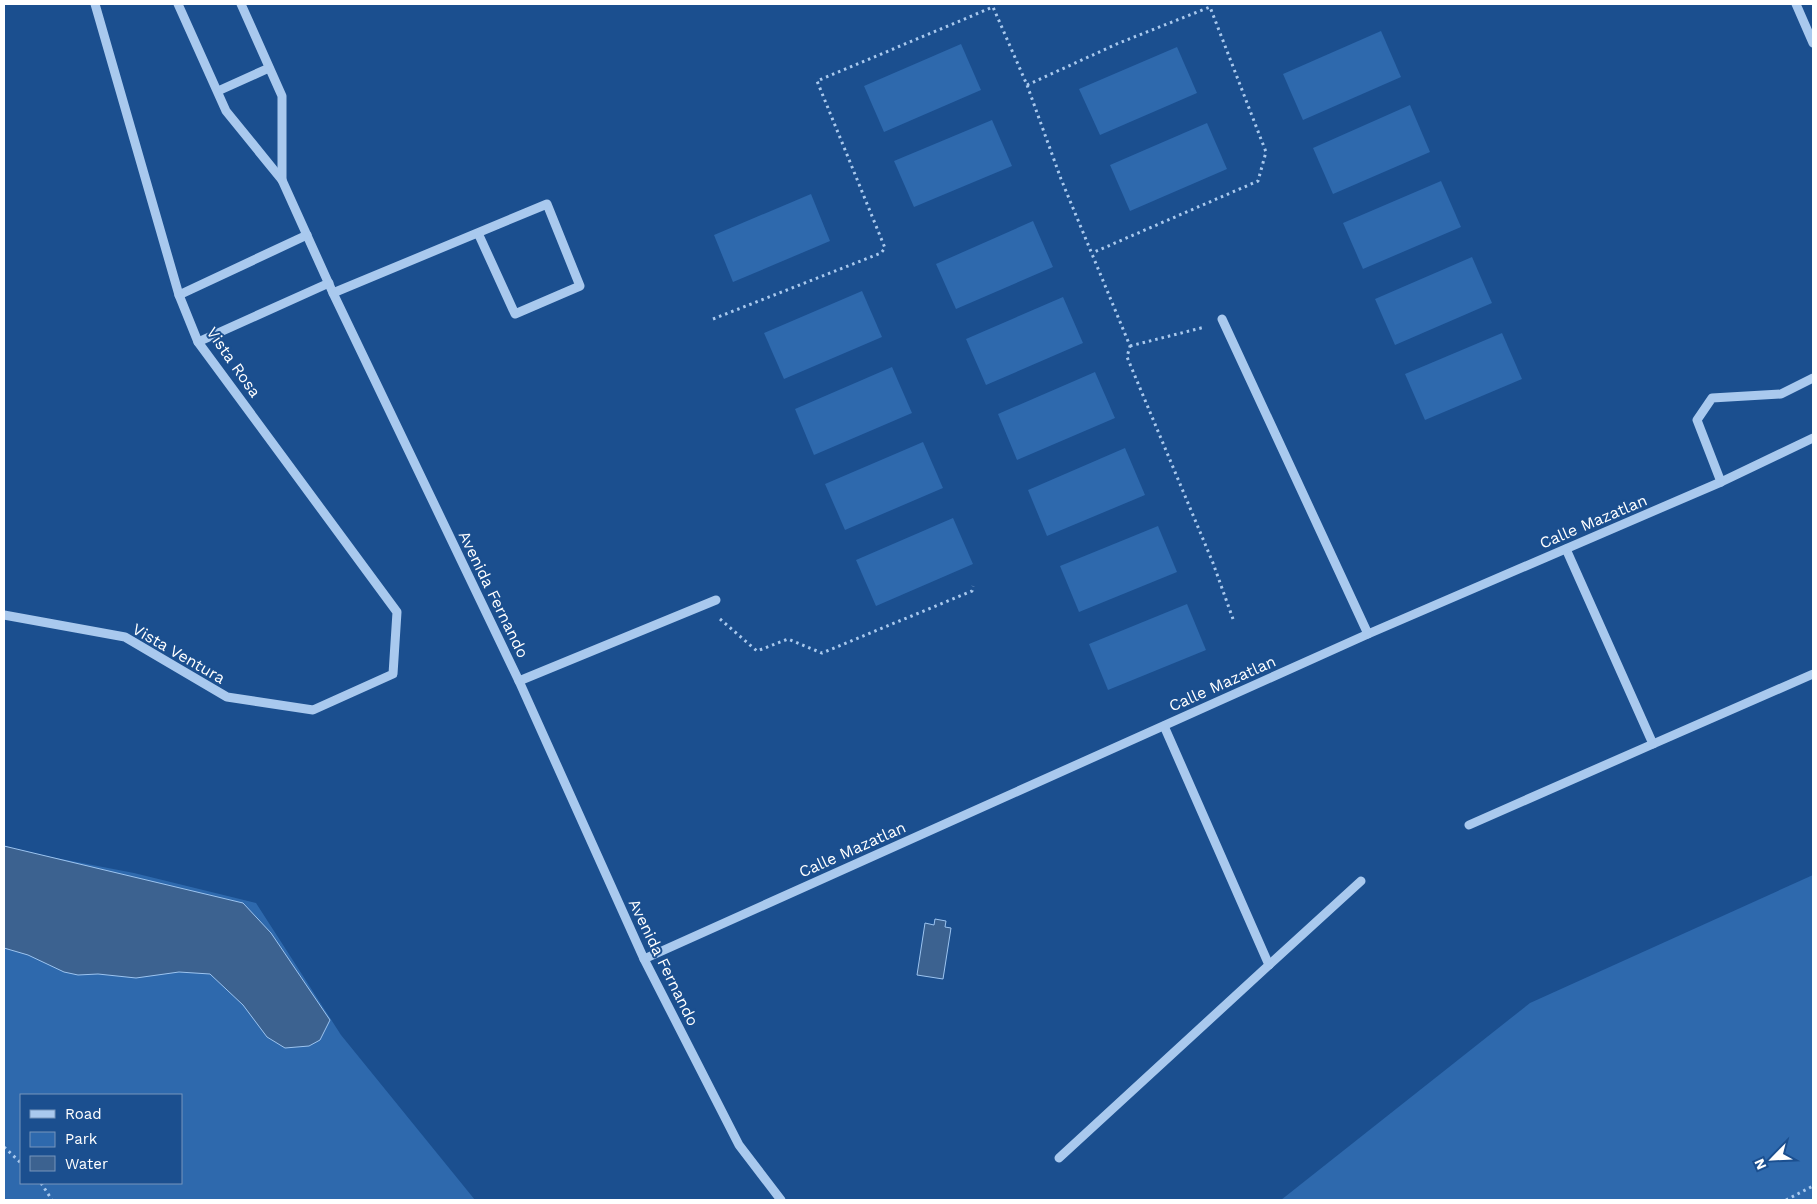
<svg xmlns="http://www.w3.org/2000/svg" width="1817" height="1204" viewBox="0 0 1817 1204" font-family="'Work Sans',sans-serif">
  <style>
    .green { fill: #2e69ad; fill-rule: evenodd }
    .water { fill: #3c6290; stroke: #9cc4f0 }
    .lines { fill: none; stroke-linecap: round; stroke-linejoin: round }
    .path { stroke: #a9c9ee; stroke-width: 3; stroke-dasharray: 2.5 4; stroke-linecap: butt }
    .minor { stroke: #a9c9ee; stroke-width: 9 }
    .labels { text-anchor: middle; stroke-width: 4; stroke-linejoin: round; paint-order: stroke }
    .street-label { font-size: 16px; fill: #fff; stroke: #1b4f8f }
  </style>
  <rect width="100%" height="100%" fill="#1b4f8f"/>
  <g class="green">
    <path d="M1381 31 1401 77 1303 120 1283 74Z"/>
    <path d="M961 44 981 90 884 132 864 86Z"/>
    <path d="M1177 47 1197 93 1100 135 1079 89Z"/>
    <path d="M1410 105 1430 152 1333 194 1313 148Z"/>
    <path d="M992 120 1012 166 914 207 894 161Z"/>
    <path d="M1207 123 1227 169 1130 211 1110 165Z"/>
    <path d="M1441 181 1461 227 1363 269 1343 223Z"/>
    <path d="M811 194 830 241 733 282 714 235Z"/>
    <path d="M1033 221 1053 267 956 309 936 264Z"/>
    <path d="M1472 257 1492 303 1395 345 1375 299Z"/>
    <path d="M862 291 882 337 784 379 764 333Z"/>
    <path d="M1063 297 1083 343 986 385 966 339Z"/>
    <path d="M1502 333 1522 379 1425 420 1405 374Z"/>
    <path d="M892 367 912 413 814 455 795 409Z"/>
    <path d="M1095 372 1115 418 1017 460 998 414Z"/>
    <path d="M923 442 943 488 845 530 825 484Z"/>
    <path d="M1125 448 1145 495 1047 536 1028 490Z"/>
    <path d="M953 518 973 564 876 606 856 560Z"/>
    <path d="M1158 526 1177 572 1079 612 1060 566Z"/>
    <path d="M1187 604 1206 650 1108 690 1089 644Z"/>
    <path d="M4 848 134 873 256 903 341 1035 475 1200H4ZM21 1095H181V1183H21Z"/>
    <path d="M1813 875V1200H1281L1530 1003Z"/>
  </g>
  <g class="water">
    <path d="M4 846 243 903 271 933 330 1020 320 1040 309 1046 285 1048 267 1037 243 1005 210 974 179 972 136 978 98 974 78 975 64 972 28 955 4 948Z"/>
    <path d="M935 919 946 921 945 927 951 928 943 979 917 975 925 923 934 925Z"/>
  </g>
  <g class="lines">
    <g class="path">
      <path d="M1027 85 1119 43 1210 7 1266 152 1258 181 1092 253"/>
      <path d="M713 319 881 253 885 248 817 81 993 7 1027 85 1061 179 1130 346 1127 357 1213 563 1233 619"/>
      <path d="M1130 346 1205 327"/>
      <path d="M720 619 757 651 788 639 822 653 972 591 973 586"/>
      <path d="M4 1147 21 1163"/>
      <path d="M41 1183 52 1200"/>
      <path d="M1786 1200 1813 1186"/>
    </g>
    <g class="minor">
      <path d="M178 4 226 111 282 180 333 293 519 681 644 959 739 1145 781 1200"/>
      <path d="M241 4 282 96V180"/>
      <path d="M1796 4 1813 43"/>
      <path d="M218 91 269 68"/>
      <path d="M333 293 547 204 580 286 515 314 478 233"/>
      <path d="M179 295 307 235"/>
      <path d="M1222 319 1368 634"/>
      <path d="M198 342 329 283"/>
      <path d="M1721 482 1697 420 1712 398 1781 394 1813 378"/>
      <path d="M4 615 125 637 227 697 313 710 393 674 397 612 198 342 179 295 95 4"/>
      <path d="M519 681 716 600"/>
      <path d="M1653 744 1813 674"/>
      <path d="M1469 825 1653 744 1566 549"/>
      <path d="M644 959 1368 634 1721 482 1813 438"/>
      <path d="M1269 965 1361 881"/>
      <path d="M1059 1158 1269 965 1164 726"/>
    </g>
  </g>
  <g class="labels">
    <g class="street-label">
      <text transform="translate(234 362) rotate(55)" y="6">Vista Rosa</text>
      <text transform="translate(1593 521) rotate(-23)" y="6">Calle Mazatlan</text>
      <text transform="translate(494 594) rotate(64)" y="6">Avenida Fernando</text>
      <text transform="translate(179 653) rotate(30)" y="6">Vista Ventura</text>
      <text transform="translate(1222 683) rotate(-24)" y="6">Calle Mazatlan</text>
      <text transform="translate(852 849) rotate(-24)" y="6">Calle Mazatlan</text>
      <text transform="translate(664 962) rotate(64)" y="6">Avenida Fernando</text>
    </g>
  </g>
  <rect width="1817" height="1204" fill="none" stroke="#ffffff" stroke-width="10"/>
  <rect x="20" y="1094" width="162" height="90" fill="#1b4f8f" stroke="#7695bc"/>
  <rect x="30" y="1110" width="25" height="8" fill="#a9c9ee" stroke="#7695bc"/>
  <text x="65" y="1119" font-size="15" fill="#ffffff">Road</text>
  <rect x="30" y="1132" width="25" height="15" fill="#2e69ad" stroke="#7695bc"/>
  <text x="65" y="1144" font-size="15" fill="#ffffff">Park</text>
  <rect x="30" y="1156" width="25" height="15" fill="#3c6290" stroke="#7695bc"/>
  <text x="65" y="1169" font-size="15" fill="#ffffff">Water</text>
  <g transform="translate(1772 1159) rotate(246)" stroke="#1b4f8f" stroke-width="4" paint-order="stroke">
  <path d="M0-4L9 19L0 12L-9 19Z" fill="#ffffff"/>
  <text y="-8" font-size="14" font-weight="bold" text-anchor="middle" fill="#ffffff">N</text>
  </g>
</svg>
